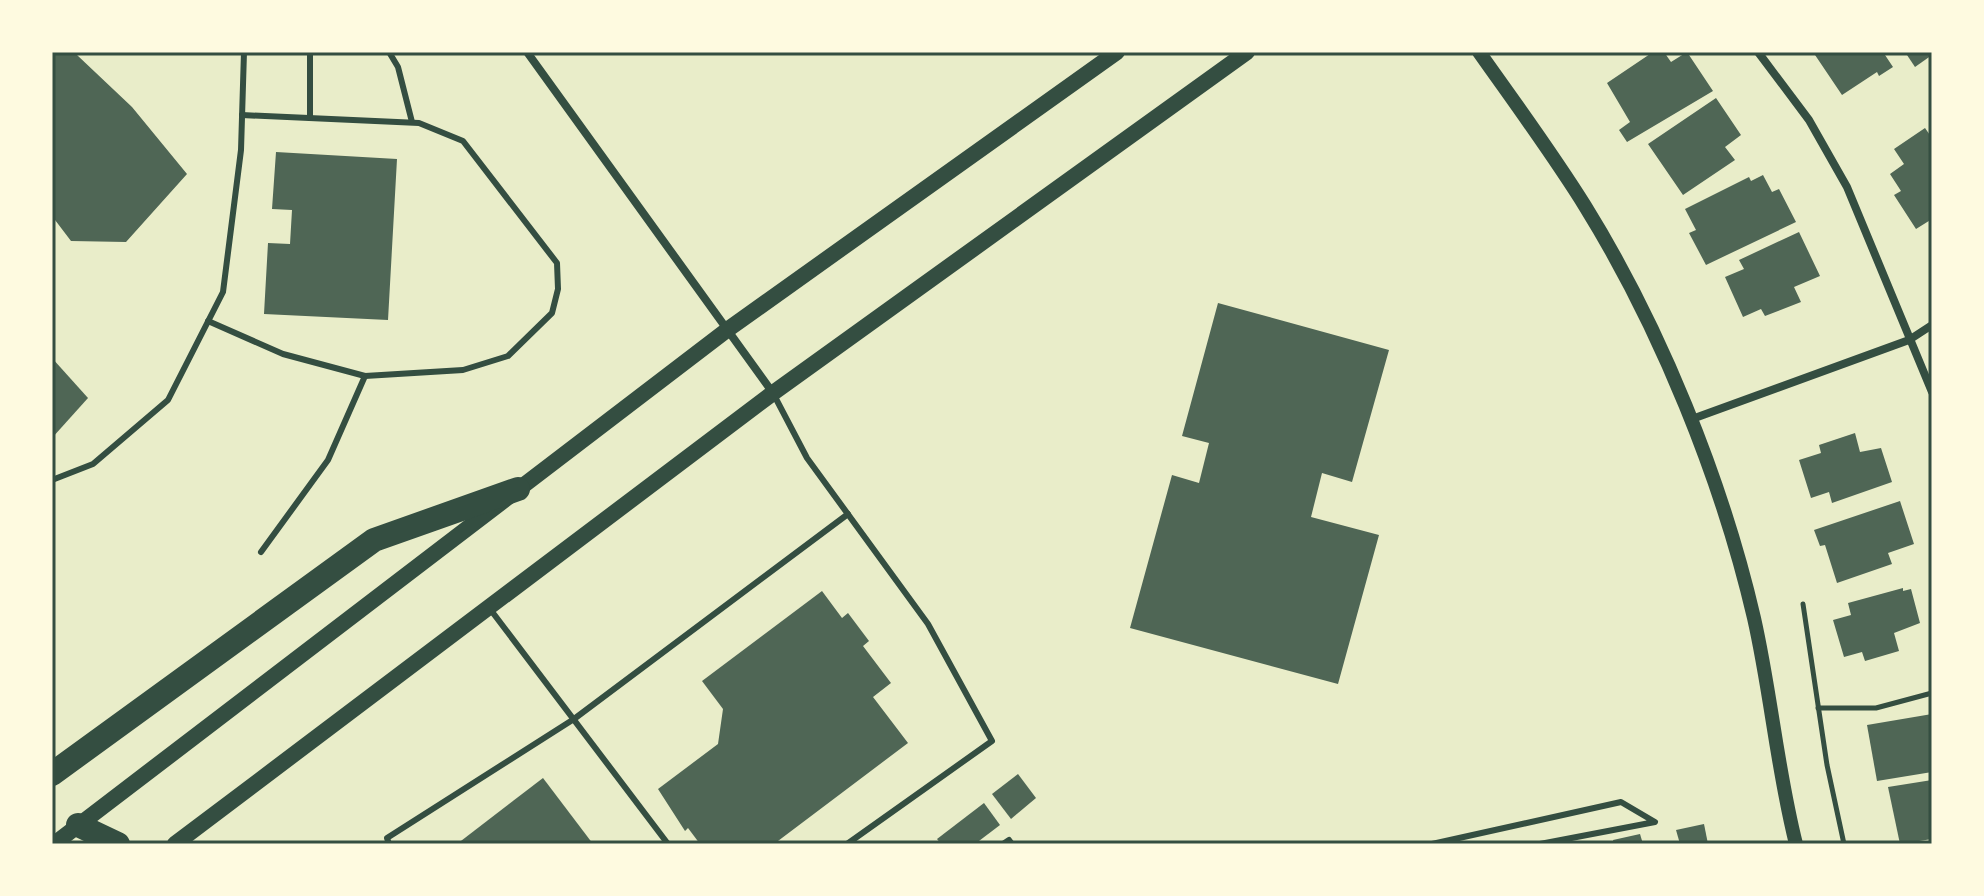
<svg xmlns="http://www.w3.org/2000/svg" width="1984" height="896" viewBox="0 0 1984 896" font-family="Arial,sans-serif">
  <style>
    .building { fill: #4f6655 }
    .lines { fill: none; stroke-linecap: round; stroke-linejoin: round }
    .path { stroke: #344e41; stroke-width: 5 }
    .service { stroke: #344e41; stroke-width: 6 }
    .minor { stroke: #344e41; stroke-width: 8 }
    .tertiary { stroke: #344e41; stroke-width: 14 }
    .secondary { stroke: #344e41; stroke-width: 16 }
    .motorway { stroke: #344e41; stroke-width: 24 }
    .neatline { fill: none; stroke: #344e41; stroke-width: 3 }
  </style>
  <rect width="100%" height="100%" fill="#e9edc9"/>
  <g class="building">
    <path d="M52 52H80L77 55 132 107 187 174 126 242 71 241 52 216Z"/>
    <path d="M1653 52H1664L1671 62 1687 52 1713 91 1627 142 1619 130 1630 122 1607 83Z"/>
    <path d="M1813 52H1883L1893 67 1879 76 1877 72 1842 95Z"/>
    <path d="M1905 52H1932V55L1915 67Z"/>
    <path d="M1716 98 1741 135 1725 147 1735 160 1683 195 1648 144Z"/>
    <path d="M1925 128 1932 138V219L1916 229 1894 195 1901 191 1890 174 1904 164 1894 149Z"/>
    <path d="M276 152 397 159 388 320 264 314 268 243 290 244 292 210 272 209Z"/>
    <path d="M1763 175 1772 192 1779 189 1796 222 1706 265 1689 233 1696 230 1685 209 1749 177 1751 181Z"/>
    <path d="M1799 232 1820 276 1794 287 1801 302 1765 316 1761 309 1743 317 1725 277 1744 269 1739 260Z"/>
    <path d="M1218 303 1389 350 1352 482 1322 473 1311 517 1379 535 1338 684 1130 628 1172 475 1199 483 1209 443 1182 436Z"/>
    <path d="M52 358 88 398 52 438Z"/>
    <path d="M1855 433 1860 452 1881 448 1892 482 1832 503 1829 492 1811 498 1799 460 1821 453 1819 445Z"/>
    <path d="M1900 501 1914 544 1888 553 1892 564 1837 583 1825 545 1820 546 1814 530Z"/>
    <path d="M1903 588V591L1911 589 1920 623 1894 633 1899 651 1865 661 1862 652 1844 657 1833 620 1851 615 1848 603Z"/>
    <path d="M822 591 842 618 848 613 869 641 863 646 891 683 873 697 908 743 774 844H700L688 828 685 831 658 789 718 744 723 709 702 681Z"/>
    <path d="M1932 714V772L1877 781 1867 725Z"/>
    <path d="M1018 774 1036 798 1011 819 992 794Z"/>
    <path d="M543 778 593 844H457Z"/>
    <path d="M1932 780V839L1900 844 1888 787Z"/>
    <path d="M984 803 1000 825 975 844H941L937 839Z"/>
    <path d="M1704 824 1708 844H1680L1676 830Z"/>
    <path d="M1640 834 1643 844H1614L1613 840Z"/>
  </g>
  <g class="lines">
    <g class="path">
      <path d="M1803 604 1827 765 1844 844"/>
      <path d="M1818 708H1876L1932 693"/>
    </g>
    <g class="service">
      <path d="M310 52V118"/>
      <path d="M389 52 398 67 412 122"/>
      <path d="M242 115 419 123 463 141 557 263 558 289 552 313 508 356 463 370 365 376"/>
      <path d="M208 321 283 354 365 376 328 460 261 552"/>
      <path d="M774 395 807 458 928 624 992 741 847 844"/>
      <path d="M52 480 93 464 168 400 223 292 241 150 244 52"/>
      <path d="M490 609 668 844"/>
      <path d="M389 844 387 838 574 719 848 514"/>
      <path d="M1003 844 1009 840 1012 844"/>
      <path d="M1432 844 1621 802 1655 822 1540 844"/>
    </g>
    <g class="minor">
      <path d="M527 52 773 393"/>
      <path d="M1758 52 1809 120 1847 187 1932 392"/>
      <path d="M1692 419 1909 340 1932 325"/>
    </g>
    <path class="tertiary" d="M1479 52C1515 103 1552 153 1585 206 1660 327 1722 480 1754 618 1771 693 1777 769 1796 844"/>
    <g class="secondary">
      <path d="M54 844 727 330 1117 52"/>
      <path d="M175 844 773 393 1247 52"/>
    </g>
    <g class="motorway">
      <path d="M52 774 374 540 518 489"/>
      <path d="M78 825 118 844"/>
    </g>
  </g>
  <rect width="1984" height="896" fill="none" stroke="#fefae0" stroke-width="108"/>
  <rect x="54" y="54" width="1876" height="788" class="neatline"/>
</svg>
